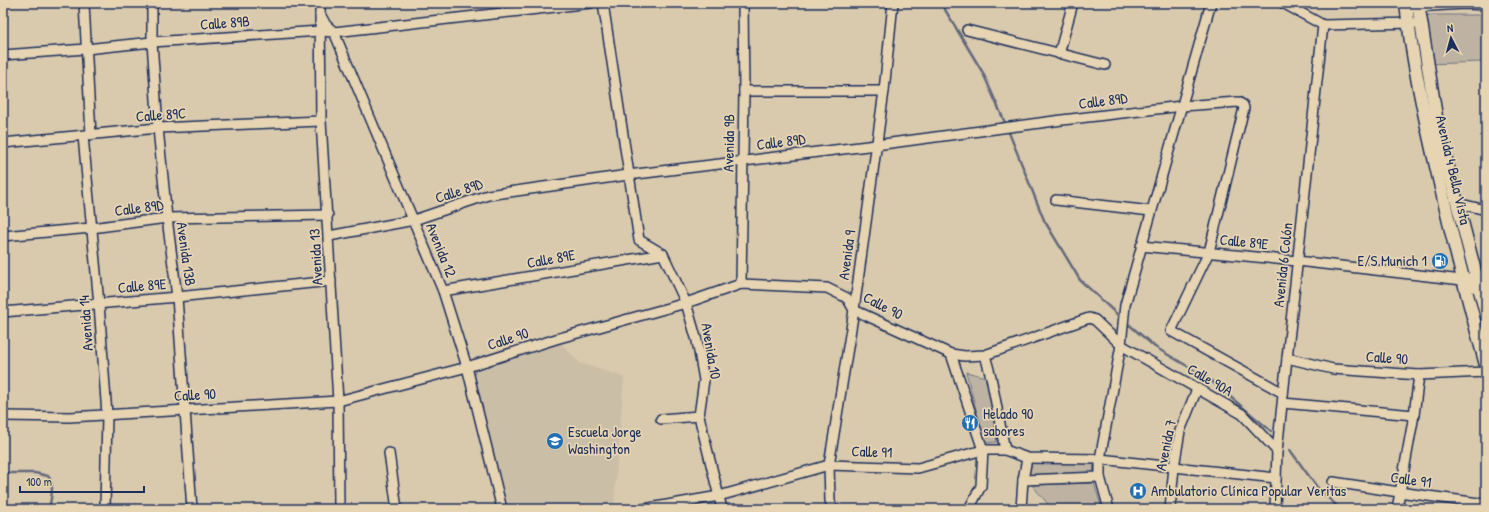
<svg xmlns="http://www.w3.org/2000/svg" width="1489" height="512" viewBox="0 0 1489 512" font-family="'Patrick Hand',sans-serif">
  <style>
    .built { fill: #cbbea7 }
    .green { fill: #beb3a2; stroke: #6c7180 }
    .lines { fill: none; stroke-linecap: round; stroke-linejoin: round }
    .stream { stroke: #646a7d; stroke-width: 2.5 }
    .street-casing { stroke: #1b2f5e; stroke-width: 12 }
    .secondary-casing { stroke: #1b2f5e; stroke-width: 15 }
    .street { stroke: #e6d4b2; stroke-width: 9 }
    .secondary { stroke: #e6d4b2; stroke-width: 12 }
    .labels { text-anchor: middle; stroke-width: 3.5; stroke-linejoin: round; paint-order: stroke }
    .street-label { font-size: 15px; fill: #1b2f5e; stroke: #e6d4b2 }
    .poi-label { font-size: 15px; fill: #1b2f5e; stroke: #e6d4b2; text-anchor: start }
  </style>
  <rect width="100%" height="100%" fill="#dacaad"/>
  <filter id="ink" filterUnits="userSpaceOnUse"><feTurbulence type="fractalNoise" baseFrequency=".025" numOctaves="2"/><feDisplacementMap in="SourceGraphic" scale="8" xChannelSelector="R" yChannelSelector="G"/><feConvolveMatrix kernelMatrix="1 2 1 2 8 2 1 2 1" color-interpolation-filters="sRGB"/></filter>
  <g filter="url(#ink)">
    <path class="built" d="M561 343 580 363 624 377 614 505 588 509H509L472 372Z"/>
    <g class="green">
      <path d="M1423 15H1481L1486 17V48L1482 62 1427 64Z"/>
      <path d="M966 372 990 378 997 442 985 443Z"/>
      <path d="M1032 462 1094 463 1093 473 1029 475Z"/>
      <path d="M1094 483 1102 509H1052L1032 485Z"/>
    </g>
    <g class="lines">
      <g class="stream">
        <path d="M941 3 983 73 1006 125"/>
        <path d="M1008 130 1044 220 1080 280 1121 318"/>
        <path d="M1126 322 1155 347 1209 379 1271 431"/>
        <path d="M1290 450 1317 487 1340 509"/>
        <path d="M3 473H35L48 476C55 485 51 498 49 509"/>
        <path d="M136 505 137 509"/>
      </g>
      <g class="street-casing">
        <g id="street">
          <path d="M84 3 91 135"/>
          <path d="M152 3V42L158 128 167 218 177 297 192 509"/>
          <path d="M320 3 321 121 338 401 339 509"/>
          <path d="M603 3 639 240 663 254 686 303 697 341 704 380 699 416 722 509"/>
          <path d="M1283 3 1323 25 1415 23"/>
          <path d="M1414 7 1465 4 1486 5"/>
          <path d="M320 14 326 25 334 32 443 291 467 367 502 509"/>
          <path d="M967 30 1105 65"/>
          <path d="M1059 54 1073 3"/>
          <path d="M3 55 86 49 152 42 320 31 334 32 591 3"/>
          <path d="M744 91H884"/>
          <path d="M83 136 99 304 107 415 105 509"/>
          <path d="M3 143 158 128 321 121"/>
          <path d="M1056 200 1151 211"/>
          <path d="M1457 203 1486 210"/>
          <path d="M3 236 91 228 167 218 328 215"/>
          <path d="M329 236 414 220 488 195 628 175 876 145 1062 120 1182 106 1238 102 1243 105 1244 108 1209 252 1171 331 1283 393"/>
          <path d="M1141 246 1297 261 1462 280 1483 292"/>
          <path d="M1471 277 1476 276H1486"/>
          <path d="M741 284 744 91 743 3"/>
          <path d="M443 291 663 254"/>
          <path d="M3 312 177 297 331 281"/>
          <path d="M951 354 983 450 981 486 969 509"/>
          <path d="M985 355 991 377 1005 450"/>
          <path d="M1287 358 1333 369 1419 375 1486 372"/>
          <path d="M1283 403 1414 415"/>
          <path d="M3 416 70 417 338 401 467 367 556 339 686 303 741 284 827 288 847 298 854 310 951 354 965 356 985 355 1089 318 1095 320 1121 345 1242 414 1277 451"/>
          <path d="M661 419 699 416"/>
          <path d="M389 453 397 509"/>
          <path d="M1023 480 1100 477"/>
          <path d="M1333 482 1399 492 1486 504"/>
          <path d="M644 509 719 496 829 465 918 468 983 450H1005L1027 458 1100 459 1276 478"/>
          <path d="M833 509 830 501 829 465 854 310 884 91 893 3"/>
          <path d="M1021 509 1023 480 1027 458"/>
          <path d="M1109 509 1100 477V459L1121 345 1125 305 1211 3"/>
          <path d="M1170 509 1174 467 1180 431 1197 389"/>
          <path d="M1275 509 1277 451 1323 25"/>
          <path d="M1397 509 1414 415 1419 375"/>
        </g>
      </g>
      <g class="secondary-casing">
        <g id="secondary">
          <path d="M1406 3C1412 62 1425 121 1439 179 1453 242 1469 303 1486 365"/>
          <path d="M1418 3 1438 129 1486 314"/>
        </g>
      </g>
      <use href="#street" class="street"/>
      <use href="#secondary" class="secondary"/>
    </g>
  </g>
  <defs>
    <g id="fuel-disc" transform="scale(0.9)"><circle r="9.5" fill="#1f6fb2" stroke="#e6d4b2"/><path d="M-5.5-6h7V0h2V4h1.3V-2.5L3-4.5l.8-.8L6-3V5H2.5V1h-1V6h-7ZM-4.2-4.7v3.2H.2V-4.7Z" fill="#fff"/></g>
    <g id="restaurant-disc" transform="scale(0.9)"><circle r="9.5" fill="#1f6fb2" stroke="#e6d4b2"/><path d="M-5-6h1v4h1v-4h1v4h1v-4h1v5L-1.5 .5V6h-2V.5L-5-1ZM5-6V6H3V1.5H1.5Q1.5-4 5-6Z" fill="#fff"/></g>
    <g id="school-disc" transform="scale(0.9)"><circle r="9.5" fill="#1f6fb2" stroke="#e6d4b2"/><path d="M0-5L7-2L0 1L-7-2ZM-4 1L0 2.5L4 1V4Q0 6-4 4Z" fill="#fff"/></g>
    <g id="hospital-disc" transform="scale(0.9)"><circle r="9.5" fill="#1f6fb2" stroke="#e6d4b2"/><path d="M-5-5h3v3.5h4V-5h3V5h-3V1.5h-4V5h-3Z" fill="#fff"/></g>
  </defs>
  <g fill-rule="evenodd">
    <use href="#fuel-disc" x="1440" y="261"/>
    <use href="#restaurant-disc" x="970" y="423"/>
    <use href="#school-disc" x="555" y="441"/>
    <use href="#hospital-disc" x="1138" y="491"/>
  </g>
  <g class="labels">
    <g class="street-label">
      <text transform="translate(225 23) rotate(-4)" y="5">Calle 89B</text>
      <text transform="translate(1103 101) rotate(-7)" y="5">Calle 89D</text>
      <text transform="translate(161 115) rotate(-4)" y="5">Calle 89C</text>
      <text transform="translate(781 142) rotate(-7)" y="5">Calle 89D</text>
      <text transform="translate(729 143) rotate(-89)" y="5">Avenida 9B</text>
      <text transform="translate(1453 170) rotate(77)" y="5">Avenida 4 Bella Vista</text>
      <text transform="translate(459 191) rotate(-18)" y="5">Calle 89D</text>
      <text transform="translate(139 208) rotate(-7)" y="5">Calle 89D</text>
      <text transform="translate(1244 242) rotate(6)" y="5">Calle 89E</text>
      <text transform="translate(441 250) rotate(68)" y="5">Avenida 12</text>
      <text transform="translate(186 254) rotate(82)" y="5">Avenida 13B</text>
      <text transform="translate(847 255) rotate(-82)" y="5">Avenida 9</text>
      <text transform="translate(316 257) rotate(-93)" y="5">Avenida 13</text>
      <text transform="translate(551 259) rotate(-10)" y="5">Calle 89E</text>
      <text transform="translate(1283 265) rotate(-84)" y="5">Avenida 6 Colón</text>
      <text transform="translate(142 286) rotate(-5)" y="5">Calle 89E</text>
      <text transform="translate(883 306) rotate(27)" y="5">Calle 90</text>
      <text transform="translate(86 323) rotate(-94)" y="5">Avenida 14</text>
      <text transform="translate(508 339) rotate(-18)" y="5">Calle 90</text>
      <text transform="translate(711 351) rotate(80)" y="5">Avenida 10</text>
      <text transform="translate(1387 358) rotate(4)" y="5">Calle 90</text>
      <text transform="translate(1210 380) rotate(30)" y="5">Calle 90A</text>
      <text transform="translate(195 395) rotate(-3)" y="5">Calle 90</text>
      <text transform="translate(1166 445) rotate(-78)" y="5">Avenida 7</text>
      <text transform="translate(872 452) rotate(2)" y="5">Calle 91</text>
      <text transform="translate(1411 480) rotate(8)" y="5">Calle 91</text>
    </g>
    <g class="poi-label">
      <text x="1427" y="266" text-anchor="end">E/S Munich 1</text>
      <text x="983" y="419">Helado 90<tspan x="983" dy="17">sabores</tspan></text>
      <text x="568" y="437">Escuela Jorge<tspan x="568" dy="17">Washington</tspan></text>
      <text x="1151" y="496">Ambulatorio Clínica Popular Veritas</text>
    </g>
  </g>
  <rect width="1489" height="512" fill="none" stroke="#e6d4b2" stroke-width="16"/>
  <rect x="8" y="8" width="1473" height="496" fill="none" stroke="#1b2f5e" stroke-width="1.5" filter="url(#ink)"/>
  <g transform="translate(1451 38) rotate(354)" stroke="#e6d4b2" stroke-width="3" paint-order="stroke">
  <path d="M0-3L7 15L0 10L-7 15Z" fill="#1b2f5e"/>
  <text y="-6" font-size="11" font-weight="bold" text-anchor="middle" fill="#1b2f5e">N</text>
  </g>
  <path d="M20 486v6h124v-6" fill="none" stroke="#1b2f5e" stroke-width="2"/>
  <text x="26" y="486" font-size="12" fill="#1b2f5e" stroke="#e6d4b2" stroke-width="3" paint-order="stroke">100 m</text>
</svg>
